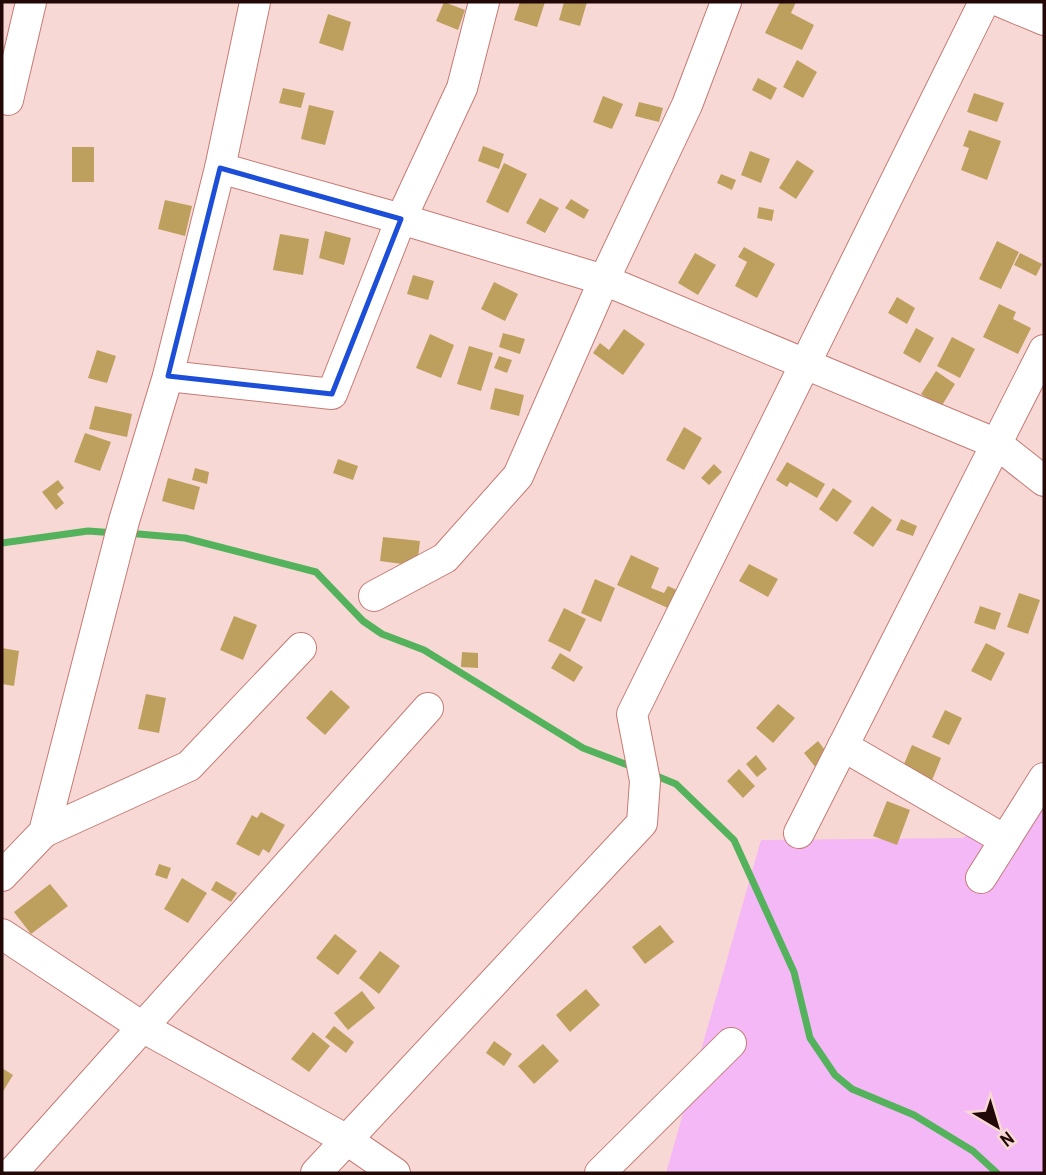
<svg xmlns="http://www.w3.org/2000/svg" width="1046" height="1175" viewBox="0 0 1046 1175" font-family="'Archivo Narrow',sans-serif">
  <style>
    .grass { fill: #f3b8f5 }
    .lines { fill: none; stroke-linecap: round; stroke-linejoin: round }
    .stream { stroke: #55b25c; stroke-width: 7 }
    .building { fill: #bea05e }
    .minor-casing { stroke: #c47b75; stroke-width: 32 }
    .minor { stroke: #fff; stroke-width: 30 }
    .marked { fill: none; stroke: #1d4ed8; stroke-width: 5; stroke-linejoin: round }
  </style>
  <rect width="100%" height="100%" fill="#f8d8d5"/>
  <path class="grass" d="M1044 796V1173H666L761 840 962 838Z"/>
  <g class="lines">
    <g class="stream">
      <path d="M127 533 185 538 316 572 363 621 382 634 424 650 583 748 633 767"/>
      <path d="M2 543 88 531 116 533"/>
      <path d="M654 775 676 784 734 840 794 972 810 1038 835 1075 852 1089 914 1115 973 1151 997 1173"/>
    </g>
  </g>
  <g class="building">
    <path d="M444 2 465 10 458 30 436 21Z"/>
    <path d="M520 2H545L537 27 514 20Z"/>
    <path d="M564 2H587L580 26 559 20Z"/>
    <path d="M780 2H796L791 13 814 25 802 50 765 33Z"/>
    <path d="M328 14 351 22 343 51 319 43Z"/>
    <path d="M797 60 817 72 803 98 783 87Z"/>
    <path d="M758 78 777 88 771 100 752 90Z"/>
    <path d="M283 88 305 93 301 108 279 103Z"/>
    <path d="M974 93 1004 103 997 122 967 112Z"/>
    <path d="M603 96 623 104 612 129 593 122Z"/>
    <path d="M639 102 663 108 659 122 635 116Z"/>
    <path d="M309 105 334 111 325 145 301 139Z"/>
    <path d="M969 130 1001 141 987 180 961 170 969 148 963 146Z"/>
    <path d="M483 146 504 154 499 169 478 161Z"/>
    <rect x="72" y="147" width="22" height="35"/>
    <path d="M750 151 770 159 761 183 741 175Z"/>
    <path d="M797 160 814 171 796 199 779 188Z"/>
    <path d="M504 163 527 174 508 213 486 202Z"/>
    <path d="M721 174 736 180 732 190 717 183Z"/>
    <path d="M540 198 559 208 545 233 526 223Z"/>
    <path d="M571 199 589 210 584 219 565 208Z"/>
    <path d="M165 200 192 206 185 236 158 229Z"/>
    <path d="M759 207 774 210 772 221 757 218Z"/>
    <path d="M325 231 351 238 344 265 319 258Z"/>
    <path d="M280 234 309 239 303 275 273 270Z"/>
    <path d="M997 241 1019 252 1001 289 979 279Z"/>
    <path d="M744 247 775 264 757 298 735 286 747 262 738 257Z"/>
    <path d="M695 253 716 265 698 295 678 283Z"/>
    <path d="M1020 253 1042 264 1036 276 1014 265Z"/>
    <path d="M413 275 434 281 428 300 407 294Z"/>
    <path d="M494 282 518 294 505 321 481 309Z"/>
    <path d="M897 297 915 308 907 324 888 313Z"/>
    <path d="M999 304 1016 312 1013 319 1031 328 1018 354 983 337Z"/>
    <path d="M916 328 934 338 920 363 903 353Z"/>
    <path d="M624 329 645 344 623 375 593 353 600 343 609 350Z"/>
    <path d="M503 333 525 339 520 354 499 347Z"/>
    <path d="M430 334 454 345 441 378 416 368Z"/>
    <path d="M952 337 975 349 960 378 937 366Z"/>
    <path d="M469 346 493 353 481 391 457 384Z"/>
    <path d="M97 350 116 356 107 383 88 378Z"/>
    <path d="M499 356 512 360 507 373 494 368Z"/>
    <path d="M936 371 955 384 941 407 921 394Z"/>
    <path d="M495 388 524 395 519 416 490 409Z"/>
    <path d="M95 406 132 414 127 437 89 429Z"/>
    <path d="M684 427 702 438 684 470 666 460Z"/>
    <path d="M85 433 111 442 100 471 74 462Z"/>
    <path d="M338 459 358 466 353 480 333 473Z"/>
    <path d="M787 462 825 484 817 498 790 482 787 487 776 480Z"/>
    <path d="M714 464 722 472 709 485 701 478Z"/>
    <path d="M195 468 209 472 207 484 192 480Z"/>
    <path d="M168 478 200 487 194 510 162 501Z"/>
    <path d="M58 480 64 488 57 494 64 503 56 510 42 492Z"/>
    <path d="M833 488 852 501 837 522 819 509Z"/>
    <path d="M872 506 892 520 873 547 853 533Z"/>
    <path d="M901 519 917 526 913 536 896 530Z"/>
    <path d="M383 537 420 541 417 566 380 561Z"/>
    <path d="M631 555 659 568 651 588 664 593 668 586 679 591 670 609 617 585Z"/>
    <path d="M749 564 778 579 768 597 739 581Z"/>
    <path d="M595 579 615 588 601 622 581 613Z"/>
    <path d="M1019 593 1040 600 1028 634 1007 627Z"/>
    <path d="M980 606 1001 613 995 630 974 623Z"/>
    <path d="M564 608 586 619 570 652 548 641Z"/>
    <path d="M234 616 257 625 243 660 220 650Z"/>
    <path d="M986 643 1005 653 991 681 971 671Z"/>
    <path d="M2 648 19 651 14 686 2 684Z"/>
    <path d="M462 652 478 653V668L461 667Z"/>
    <path d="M560 653 583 667 574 682 551 668Z"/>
    <path d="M331 690 350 707 325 735 306 718Z"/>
    <path d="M146 694 166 698 159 733 138 729Z"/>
    <path d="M778 704 795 718 773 743 756 728Z"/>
    <path d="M945 710 962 718 949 745 932 737Z"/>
    <path d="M818 741 831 758 817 769 804 753Z"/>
    <path d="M912 745 941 758 929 788 899 776Z"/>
    <path d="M756 755 767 769 757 777 746 764Z"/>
    <path d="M739 769 755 786 743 798 727 781Z"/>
    <path d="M887 801 910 810 897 845 873 836Z"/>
    <path d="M261 812 285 825 269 853 263 849 259 856 236 844 252 815 257 818Z"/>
    <path d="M159 864 171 868 167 879 155 875Z"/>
    <path d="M182 878 207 893 188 923 164 909Z"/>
    <path d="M216 881 237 893 231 902 211 890Z"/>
    <path d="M50 884 68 906 31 934 14 912Z"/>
    <path d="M660 925 674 942 645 964 632 947Z"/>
    <path d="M335 934 357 951 338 975 316 958Z"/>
    <path d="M380 951 400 966 379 994 359 978Z"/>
    <path d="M586 989 600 1005 570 1032 556 1015Z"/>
    <path d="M362 991 375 1008 348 1030 334 1013Z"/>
    <path d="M334 1026 354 1042 346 1053 325 1037Z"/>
    <path d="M313 1032 330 1046 309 1072 291 1059Z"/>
    <path d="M494 1041 512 1054 504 1066 486 1053Z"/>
    <path d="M543 1044 559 1061 534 1084 518 1066Z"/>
    <path d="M2 1068 13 1075 2 1093Z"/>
  </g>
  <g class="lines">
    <g class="minor-casing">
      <g id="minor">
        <path d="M1001 2 1044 20"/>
        <path d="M8 100 31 2"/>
        <path d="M220 168 401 219 604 280 997 444 1044 481"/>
        <path d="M168 376 332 394 401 219 462 88 484 2"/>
        <path d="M374 596 445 558 518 476 604 280 687 105 726 2"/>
        <path d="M843 746 1005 840"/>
        <path d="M44 832 189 766 301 648"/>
        <path d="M799 833 1044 350"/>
        <path d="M2 876 44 832 124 521 168 376 220 168 255 2"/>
        <path d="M981 878 1044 778"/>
        <path d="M2 934 144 1028 347 1140 395 1173"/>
        <path d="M12 1173 428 708"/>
        <path d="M316 1173 642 823 645 781 632 714 984 2"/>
        <path d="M600 1173 731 1043"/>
      </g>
    </g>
    <use href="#minor" class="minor"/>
  </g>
  <path class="marked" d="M220 168 401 219 332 394 168 376Z"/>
  <rect width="1046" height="1175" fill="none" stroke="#220807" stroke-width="7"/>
  <g transform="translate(997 1126) rotate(142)" stroke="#f8d8d5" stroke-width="5" paint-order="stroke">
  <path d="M0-5L12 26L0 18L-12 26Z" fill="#220807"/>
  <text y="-10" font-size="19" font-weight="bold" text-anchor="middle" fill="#220807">N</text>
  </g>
</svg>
